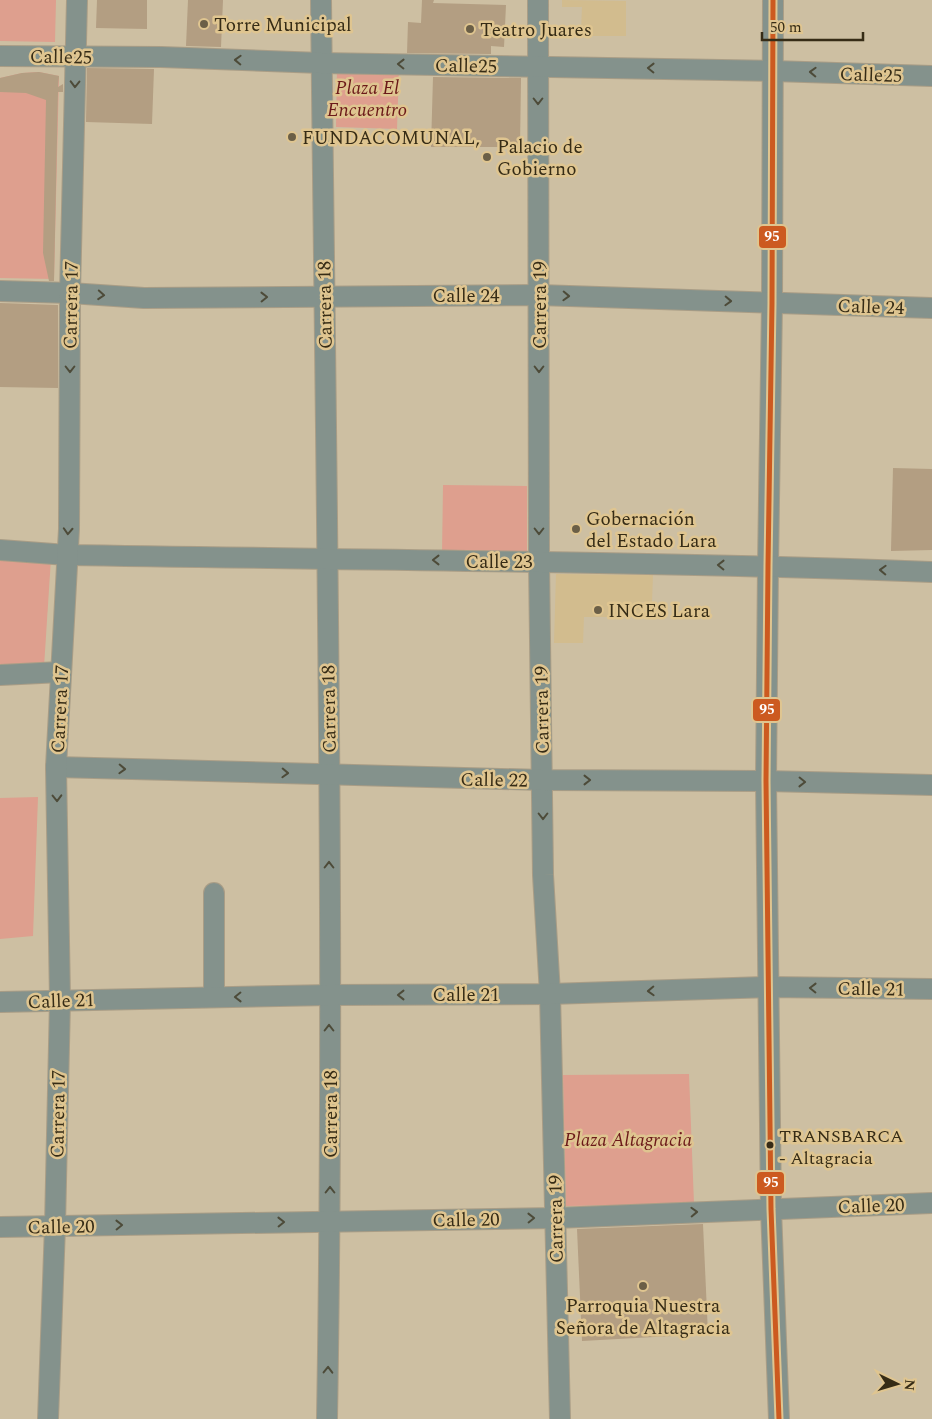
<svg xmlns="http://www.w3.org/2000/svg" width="932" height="1419" viewBox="0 0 932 1419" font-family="Spectral,serif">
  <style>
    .built { fill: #d2bc8e }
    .green { fill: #de9f8e }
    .building { fill: #b39e82 }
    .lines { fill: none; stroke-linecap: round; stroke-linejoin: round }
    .minor-casing { stroke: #a99d86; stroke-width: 22 }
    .minor { stroke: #84928c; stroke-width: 20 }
    .bus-1-casing { stroke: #dfc590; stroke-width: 9 }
    .bus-1 { stroke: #cc5a20; stroke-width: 5 }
    .oneway { stroke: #4d4b39 }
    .poi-dot { fill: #6b5f47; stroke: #dfc590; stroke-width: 2 }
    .bus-dot { fill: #362c16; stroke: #dfc590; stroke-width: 2 }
    .labels { text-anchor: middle; stroke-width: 5; stroke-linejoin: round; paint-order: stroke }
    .bus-label { font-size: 18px; fill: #362c16; stroke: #dfc590; text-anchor: start }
    .poi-label { font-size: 19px; fill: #362c16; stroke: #dfc590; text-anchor: start }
    .street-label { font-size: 19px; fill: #362c16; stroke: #dfc590 }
    .park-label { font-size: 19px; font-style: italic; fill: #6b1919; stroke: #dfc590 }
    .line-badge { stroke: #dfc590; stroke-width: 2 }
    .badge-label { font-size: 14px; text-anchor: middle; font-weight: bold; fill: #fff }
  </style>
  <rect width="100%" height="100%" fill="#cdbfa2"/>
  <g class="built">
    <path d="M562 0 626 1V36H589L581 30 582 7H562Z"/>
    <path d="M556 574 653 575 652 602H641V617H584L583 643H554Z"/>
  </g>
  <g class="green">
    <path d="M0 0H56L55 42 0 41Z"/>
    <path d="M337 68 399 70 397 129 336 127Z"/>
    <path d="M39 72 59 76 54 279 0 278V78L22 73Z"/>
    <path d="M443 485 527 486V558L442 556Z"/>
    <path d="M0 554 51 558 44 667 0 665Z"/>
    <path d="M38 797 33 936 0 939V798Z"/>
    <path d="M689 1074 694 1204 566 1206 563 1075Z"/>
  </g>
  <g class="building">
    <path d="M97 0H147V29L96 28Z"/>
    <path d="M188 0H223L221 47 186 46Z"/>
    <path d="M422 0H434L433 3 506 5 504 47 491 46V54L407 53 408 22 421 23Z"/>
    <path d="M87 68 154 69 152 124 86 122Z"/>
    <path d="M39 72 59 76 58 87 63 84V92H58L54 281H49L43 253 46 100 26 93 0 92V78L22 73Z"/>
    <path d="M433 77 521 78 520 147H431Z"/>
    <path d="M0 303 58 305V388L0 387Z"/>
    <path d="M893 468 932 469V550L891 551Z"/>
    <path d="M703 1224 708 1334 582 1341 577 1229Z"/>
  </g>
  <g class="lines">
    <g class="minor-casing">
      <g id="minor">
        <path d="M321 0C326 473 335 946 327 1419"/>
        <path d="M538 0 539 561 543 875 550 994 560 1419"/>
        <path d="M773 0 772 303 768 566 766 781 771 1209 779 1419"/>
        <path d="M0 56 161 57 321 63 773 71 932 76"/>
        <path d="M0 291 70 293 144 298 539 295 932 308"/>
        <path d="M0 550 67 555C355 560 644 561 932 572"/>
        <path d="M0 675 61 672"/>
        <path d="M56 767 542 780 766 781 932 785"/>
        <path d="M214 893V997"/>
        <path d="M0 1002 329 995 550 994 768 987 932 989"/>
        <path d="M0 1227 555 1218 932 1203"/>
        <path d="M48 1419 55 1226 60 1000 56 767 69 529 70 293 77 0"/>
      </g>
    </g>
    <use href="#minor" class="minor"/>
    <g class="bus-1-casing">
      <path id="bus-1" d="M773 0 772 303 768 566 766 781 771 1209 779 1419"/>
    </g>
    <use href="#bus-1" class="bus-1"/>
  </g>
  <defs><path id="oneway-chevron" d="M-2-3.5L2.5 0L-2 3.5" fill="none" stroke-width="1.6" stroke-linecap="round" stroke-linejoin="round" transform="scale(1.25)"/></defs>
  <g class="oneway">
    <use href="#oneway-chevron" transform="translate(238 60) rotate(-178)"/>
    <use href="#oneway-chevron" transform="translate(401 64) rotate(-179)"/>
    <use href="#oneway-chevron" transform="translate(651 68) rotate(-179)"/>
    <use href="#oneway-chevron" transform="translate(813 72) rotate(-178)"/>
    <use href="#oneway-chevron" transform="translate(75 84) rotate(91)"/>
    <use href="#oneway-chevron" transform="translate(538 101) rotate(90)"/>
    <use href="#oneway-chevron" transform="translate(101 295) rotate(4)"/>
    <use href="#oneway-chevron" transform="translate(566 296) rotate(2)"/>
    <use href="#oneway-chevron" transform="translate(264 297) rotate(-1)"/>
    <use href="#oneway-chevron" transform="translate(728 301) rotate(2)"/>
    <use href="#oneway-chevron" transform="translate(70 369) rotate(90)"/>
    <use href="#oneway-chevron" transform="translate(539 369) rotate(90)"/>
    <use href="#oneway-chevron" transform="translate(68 531) rotate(93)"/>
    <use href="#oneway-chevron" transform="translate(539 531) rotate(90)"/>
    <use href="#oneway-chevron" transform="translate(436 560) rotate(-180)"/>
    <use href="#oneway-chevron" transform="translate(721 565) rotate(-179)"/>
    <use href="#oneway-chevron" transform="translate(883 570) rotate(-178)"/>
    <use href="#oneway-chevron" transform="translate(122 769) rotate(2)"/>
    <use href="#oneway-chevron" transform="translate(285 773) rotate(2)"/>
    <use href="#oneway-chevron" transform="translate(587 780)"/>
    <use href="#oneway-chevron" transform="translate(802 782) rotate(1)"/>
    <use href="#oneway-chevron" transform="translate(57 798) rotate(89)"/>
    <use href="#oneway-chevron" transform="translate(543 816) rotate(90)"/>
    <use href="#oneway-chevron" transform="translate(329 865) rotate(-90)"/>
    <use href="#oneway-chevron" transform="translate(813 988) rotate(-179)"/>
    <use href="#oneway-chevron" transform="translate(651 991) rotate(178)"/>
    <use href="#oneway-chevron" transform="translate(401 995) rotate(180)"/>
    <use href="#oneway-chevron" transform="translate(238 997) rotate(179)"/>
    <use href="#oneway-chevron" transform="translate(329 1028) rotate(-90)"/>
    <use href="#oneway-chevron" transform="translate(330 1190) rotate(-90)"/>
    <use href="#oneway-chevron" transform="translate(694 1212) rotate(-2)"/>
    <use href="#oneway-chevron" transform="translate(531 1218) rotate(-1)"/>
    <use href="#oneway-chevron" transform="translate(281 1222) rotate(-1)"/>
    <use href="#oneway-chevron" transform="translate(119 1225) rotate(-1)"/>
    <use href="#oneway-chevron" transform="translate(328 1370) rotate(-89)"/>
  </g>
  <g class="poi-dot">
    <circle cx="204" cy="24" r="5"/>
    <circle cx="470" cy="29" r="5"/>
    <circle cx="292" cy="137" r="5"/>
    <circle cx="487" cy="157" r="5"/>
    <circle cx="576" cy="529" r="5"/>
    <circle cx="598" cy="610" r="5"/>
    <circle cx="643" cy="1286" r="5"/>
  </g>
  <circle class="bus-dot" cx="770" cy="1145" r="4.5"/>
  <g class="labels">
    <g class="bus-label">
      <text x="779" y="1142">TRANSBARCA<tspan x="779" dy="22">- Altagracia</tspan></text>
    </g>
    <g class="poi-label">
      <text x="214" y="31">Torre Municipal</text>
      <text x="480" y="36">Teatro Juares</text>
      <text x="302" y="144">FUNDACOMUNAL,</text>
      <text x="497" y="153">Palacio de<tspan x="497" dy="22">Gobierno</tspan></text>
      <text x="586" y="525">Gobernación<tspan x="586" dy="22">del Estado Lara</tspan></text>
      <text x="608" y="617">INCES Lara</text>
      <text x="643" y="1312" text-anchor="middle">Parroquia Nuestra<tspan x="643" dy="22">Señora de Altagracia</tspan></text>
    </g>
    <g class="street-label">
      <text transform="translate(61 56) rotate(1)" y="7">Calle25</text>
      <text transform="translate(466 65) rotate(1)" y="7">Calle25</text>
      <text transform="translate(871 74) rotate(2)" y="7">Calle25</text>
      <text x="466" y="302">Calle 24</text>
      <text transform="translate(70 305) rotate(-89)" y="7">Carrera 17</text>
      <text transform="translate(324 305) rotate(-91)" y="7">Carrera 18</text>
      <text transform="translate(539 305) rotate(-90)" y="7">Carrera 19</text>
      <text transform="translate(871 306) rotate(2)" y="7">Calle 24</text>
      <text x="499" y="568">Calle 23</text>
      <text transform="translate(59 709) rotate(-87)" y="7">Carrera 17</text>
      <text transform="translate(328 709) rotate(-91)" y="7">Carrera 18</text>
      <text transform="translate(541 710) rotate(-91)" y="7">Carrera 19</text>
      <text transform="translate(494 779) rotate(1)" y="7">Calle 22</text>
      <text transform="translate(871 988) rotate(1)" y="7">Calle 21</text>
      <text x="466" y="1001">Calle 21</text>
      <text transform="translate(61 1000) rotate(-2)" y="7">Calle 21</text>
      <text transform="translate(57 1114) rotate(-89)" y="7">Carrera 17</text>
      <text transform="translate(330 1114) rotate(-90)" y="7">Carrera 18</text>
      <text transform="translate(871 1205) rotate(-2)" y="7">Calle 20</text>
      <text transform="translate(466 1219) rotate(-1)" y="7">Calle 20</text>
      <text transform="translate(555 1219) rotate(-91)" y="7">Carrera 19</text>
      <text transform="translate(61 1226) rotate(-1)" y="7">Calle 20</text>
    </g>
    <g class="park-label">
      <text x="367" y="94">Plaza El<tspan x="367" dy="22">Encuentro</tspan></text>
      <text x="628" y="1146">Plaza Altagracia</text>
    </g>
  </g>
  <g class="line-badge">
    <rect x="758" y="225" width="29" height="24" rx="5" fill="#cc5a20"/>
    <rect x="752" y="698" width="29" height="24" rx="5" fill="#cc5a20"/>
    <rect x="756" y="1171" width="29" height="24" rx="5" fill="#cc5a20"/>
  </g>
  <g class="badge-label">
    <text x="772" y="241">95</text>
    <text x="767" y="714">95</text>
    <text x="771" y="1187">95</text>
  </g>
  <g transform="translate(897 1384) rotate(95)" stroke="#dfc590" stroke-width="4" paint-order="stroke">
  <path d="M0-4L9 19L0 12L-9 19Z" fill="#362c16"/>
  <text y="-8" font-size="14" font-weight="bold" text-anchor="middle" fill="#362c16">N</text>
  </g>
  <path d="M762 32v8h101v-8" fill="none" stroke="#362c16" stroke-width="2.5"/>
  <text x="770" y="32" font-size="15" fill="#362c16" stroke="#dfc590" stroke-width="4" paint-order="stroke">50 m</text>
</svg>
